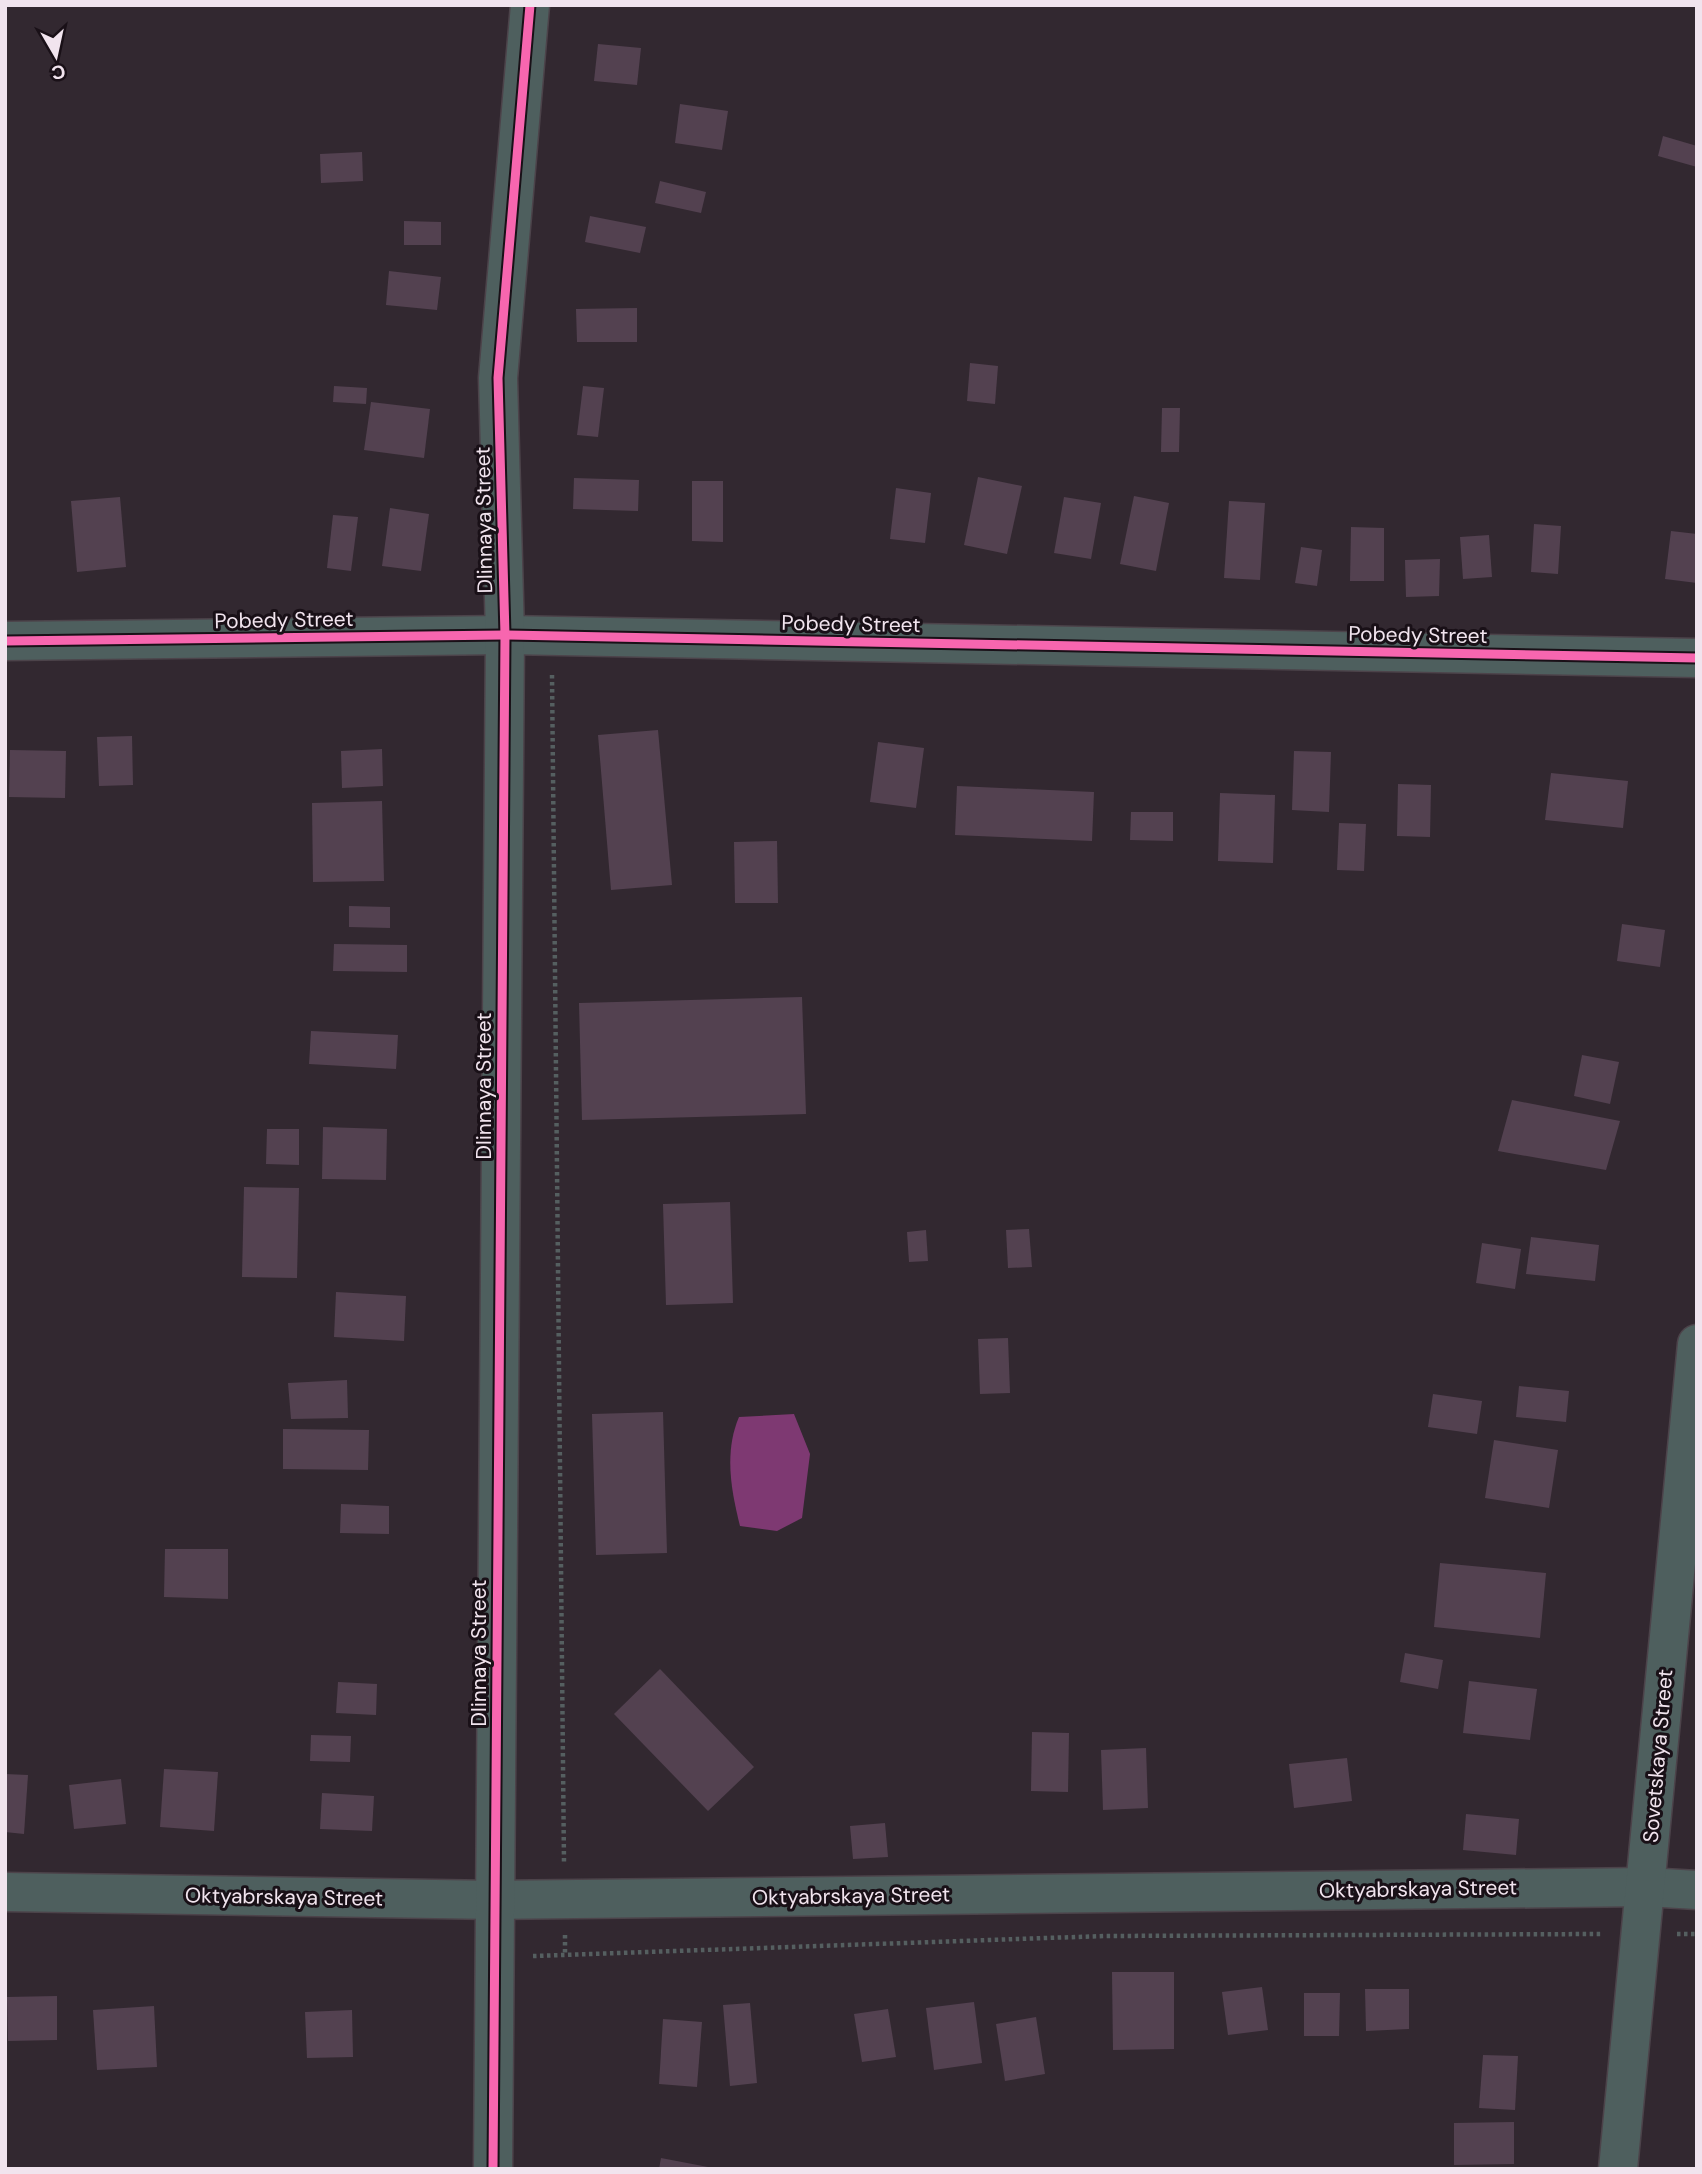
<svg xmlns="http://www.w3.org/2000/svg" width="1702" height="2174" viewBox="0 0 1702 2174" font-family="'DM Sans',sans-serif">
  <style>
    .water { fill: #7e3972 }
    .building { fill: #534150 }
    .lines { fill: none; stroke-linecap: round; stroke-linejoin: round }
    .minor-casing { stroke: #4c434a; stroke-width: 41 }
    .path { stroke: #555f60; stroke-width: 4.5; stroke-dasharray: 3.5 3.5; stroke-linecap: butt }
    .minor { stroke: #4e5f5e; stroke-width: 38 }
    .cycleway-casing { stroke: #191017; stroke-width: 13 }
    .cycleway { stroke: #f766af; stroke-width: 9 }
    .labels { text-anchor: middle; stroke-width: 6; stroke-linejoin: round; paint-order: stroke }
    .street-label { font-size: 21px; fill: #f1e4ee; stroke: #191017 }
  </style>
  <rect width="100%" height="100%" fill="#322830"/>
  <path class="water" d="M794 1414 810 1454 802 1518 777 1531 740 1526C731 1490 724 1452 739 1417Z"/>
  <g class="building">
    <path d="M598 44 641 48 637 85 594 81Z"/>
    <path d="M680 104 728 111 722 150 675 143Z"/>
    <path d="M1663 136 1697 146V167L1658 156Z"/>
    <path d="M362 152 363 181 321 183 320 154Z"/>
    <path d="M660 181 706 192 701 213 655 203Z"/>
    <path d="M590 216 646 227 640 253 585 242Z"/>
    <path d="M404 221 441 222V245H404Z"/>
    <path d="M389 271 441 277 437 310 386 305Z"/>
    <path d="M637 308V342H577L576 309Z"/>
    <path d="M970 363 998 366 995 404 967 401Z"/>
    <path d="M334 386 367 388 366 404 333 402Z"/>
    <path d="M583 386 604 388 598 437 577 435Z"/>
    <path d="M371 402 430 409 424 458 364 450Z"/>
    <path d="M1162 408H1180L1179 452H1161Z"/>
    <path d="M978 477 1022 486 1007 554 964 545Z"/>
    <path d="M574 478 639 480 638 511 573 509Z"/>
    <path d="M692 481H723V542L692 541Z"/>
    <path d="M896 488 931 493 925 543 890 539Z"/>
    <path d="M1134 496 1169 503 1156 571 1120 564Z"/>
    <path d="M120 497 126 567 77 572 71 501Z"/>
    <path d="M1064 497 1101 503 1091 559 1054 553Z"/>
    <path d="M1229 501 1265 503 1260 580 1224 578Z"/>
    <path d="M390 508 429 514 421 571 382 566Z"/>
    <path d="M333 515 358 517 351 571 327 568Z"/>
    <path d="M1534 524 1561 526 1558 574 1531 572Z"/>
    <path d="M1351 527 1384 528V581H1350Z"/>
    <path d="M1671 531 1697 534V583L1665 579Z"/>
    <path d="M1489 535 1492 577 1463 579 1460 537Z"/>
    <path d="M1301 547 1322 550 1317 586 1295 583Z"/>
    <path d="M1440 559 1439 596 1406 597 1405 560Z"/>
    <path d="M658 730 672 885 611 890 598 735Z"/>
    <path d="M132 736 133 785 99 786 97 737Z"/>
    <path d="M878 742 924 748 916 808 870 802Z"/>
    <path d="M382 749 383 786 342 788 341 751Z"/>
    <path d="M10 750 66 751 65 798 9 797Z"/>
    <path d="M1294 751 1331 752 1329 812 1292 810Z"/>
    <path d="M1551 773 1628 781 1623 828 1545 820Z"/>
    <path d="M1398 784 1431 785 1430 837 1397 836Z"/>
    <path d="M957 786 1094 792 1092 841 955 835Z"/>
    <path d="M1220 793 1275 795 1273 863 1218 861Z"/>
    <path d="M382 801 384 881 313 882 312 803Z"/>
    <path d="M1131 812H1173V841L1130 840Z"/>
    <path d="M1339 823 1366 824 1364 871 1337 870Z"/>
    <path d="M777 841 778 903H735L734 842Z"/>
    <path d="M349 906 390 907V928L349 927Z"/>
    <path d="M1622 924 1665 930 1660 967 1617 961Z"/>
    <path d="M334 944 407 945V972L333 971Z"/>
    <path d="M802 997 806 1114 582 1120 579 1003Z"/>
    <path d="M311 1031 398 1035 396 1069 309 1064Z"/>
    <path d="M1582 1055 1619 1062 1610 1104 1574 1096Z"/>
    <path d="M1512 1100 1620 1121 1606 1170 1498 1151Z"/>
    <path d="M323 1127 387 1129 386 1180 322 1179Z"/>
    <path d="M267 1129H299V1165L266 1164Z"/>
    <path d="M244 1187 299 1188 297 1278 242 1277Z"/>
    <path d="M730 1202 733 1303 666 1305 663 1204Z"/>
    <path d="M1029 1229 1032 1267 1008 1268 1006 1230Z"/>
    <path d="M926 1230 928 1261 909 1262 907 1232Z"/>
    <path d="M1531 1237 1599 1245 1595 1281 1526 1274Z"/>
    <path d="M1482 1243 1521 1249 1515 1289 1476 1283Z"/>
    <path d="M336 1292 406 1296 404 1341 334 1337Z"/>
    <path d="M1008 1338 1010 1393 980 1394 978 1339Z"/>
    <path d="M347 1380 348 1418 291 1419 288 1383Z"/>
    <path d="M1519 1386 1569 1391 1566 1422 1516 1417Z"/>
    <path d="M1433 1394 1482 1401 1477 1434 1428 1427Z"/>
    <path d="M663 1412 667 1553 596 1555 592 1414Z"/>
    <path d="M283 1429 369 1430 368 1470 283 1469Z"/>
    <path d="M1494 1440 1558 1450 1549 1508 1485 1498Z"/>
    <path d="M341 1504 389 1506V1534L340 1533Z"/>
    <path d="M165 1549H228V1599L164 1597Z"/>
    <path d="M1440 1563 1546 1573 1540 1638 1434 1627Z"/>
    <path d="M1405 1653 1443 1660 1438 1689 1400 1682Z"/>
    <path d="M660 1669 754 1767 708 1811 614 1714Z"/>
    <path d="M1469 1681 1537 1689 1530 1740 1463 1733Z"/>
    <path d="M338 1682 377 1684 376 1715 336 1713Z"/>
    <path d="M1032 1732 1069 1733 1068 1792 1031 1791Z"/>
    <path d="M311 1735 351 1736 350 1762 310 1761Z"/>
    <path d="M1146 1748 1148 1808 1103 1810 1101 1750Z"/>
    <path d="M1347 1758 1352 1801 1294 1808 1289 1764Z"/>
    <path d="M164 1769 218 1772 214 1831 160 1827Z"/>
    <path d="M5 1774 28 1775 24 1834 5 1832Z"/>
    <path d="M121 1779 126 1824 74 1829 69 1785Z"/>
    <path d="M322 1793 374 1796 372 1831 320 1829Z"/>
    <path d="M1466 1814 1519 1819 1516 1855 1463 1850Z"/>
    <path d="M885 1823 888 1857 853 1859 850 1826Z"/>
    <path d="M1112 1972H1174V2049L1113 2050Z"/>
    <path d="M1262 1987 1268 2030 1228 2035 1222 1992Z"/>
    <path d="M1365 1989H1409V2029L1366 2031Z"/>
    <path d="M1304 1993H1340L1339 2036H1304Z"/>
    <path d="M57 1996V2040L8 2041 7 1997Z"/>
    <path d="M974 2002 982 2063 934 2070 926 2008Z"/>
    <path d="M750 2003 757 2083 730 2086 723 2005Z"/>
    <path d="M154 2006 157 2067 97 2070 93 2010Z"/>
    <path d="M888 2009 896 2057 862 2062 854 2014Z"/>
    <path d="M352 2010 353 2057 307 2058 305 2012Z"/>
    <path d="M1036 2017 1045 2074 1005 2081 996 2024Z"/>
    <path d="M663 2019 702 2022 697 2087 659 2084Z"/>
    <path d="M1483 2055 1518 2056 1515 2110 1479 2108Z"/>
    <path d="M1514 2122V2164L1454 2165V2123Z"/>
    <path d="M661 2158 708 2167V2169H659Z"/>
  </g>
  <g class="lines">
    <g class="minor-casing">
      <g id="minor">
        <path d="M5 641 505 635 1697 658"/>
        <path d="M5 1892 495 1900 1646 1887 1697 1890"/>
        <path d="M493 2169 505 635 498 378 530 5"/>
        <path d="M1618 2169 1697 1344"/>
      </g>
    </g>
    <g class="path">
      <path d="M552 675 564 1863"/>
      <path d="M1677 1934H1697"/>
      <path d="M565 1935V1955"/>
      <path d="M533 1956 1104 1936 1601 1934"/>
    </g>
    <use href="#minor" class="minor"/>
    <g class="cycleway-casing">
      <g id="cycleway">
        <path d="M5 641 505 635 1697 658"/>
        <path d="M493 2169 505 635 498 378 530 5"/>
      </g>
    </g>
    <use href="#cycleway" class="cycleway"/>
  </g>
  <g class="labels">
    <g class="street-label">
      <text transform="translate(484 520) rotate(-91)" y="7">Dlinnaya Street</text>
      <text transform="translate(284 620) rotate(-1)" y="7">Pobedy Street</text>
      <text transform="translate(851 624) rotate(1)" y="7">Pobedy Street</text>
      <text transform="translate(1418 635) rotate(1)" y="7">Pobedy Street</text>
      <text transform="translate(484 1086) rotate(-90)" y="7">Dlinnaya Street</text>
      <text transform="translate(479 1653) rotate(-90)" y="7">Dlinnaya Street</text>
      <text transform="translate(1658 1756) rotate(-85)" y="7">Sovetskaya Street</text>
      <text transform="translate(1418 1889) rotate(-1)" y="7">Oktyabrskaya Street</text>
      <text transform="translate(851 1896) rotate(-1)" y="7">Oktyabrskaya Street</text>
      <text transform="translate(284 1897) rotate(1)" y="7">Oktyabrskaya Street</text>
    </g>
  </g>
  <rect width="1702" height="2174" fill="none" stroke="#f1e4ee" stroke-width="14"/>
  <g transform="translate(56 56) rotate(171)" stroke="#191017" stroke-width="5" paint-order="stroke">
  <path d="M0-5L12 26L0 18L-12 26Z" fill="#f1e4ee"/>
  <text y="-10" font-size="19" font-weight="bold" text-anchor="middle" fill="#f1e4ee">С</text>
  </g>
</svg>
